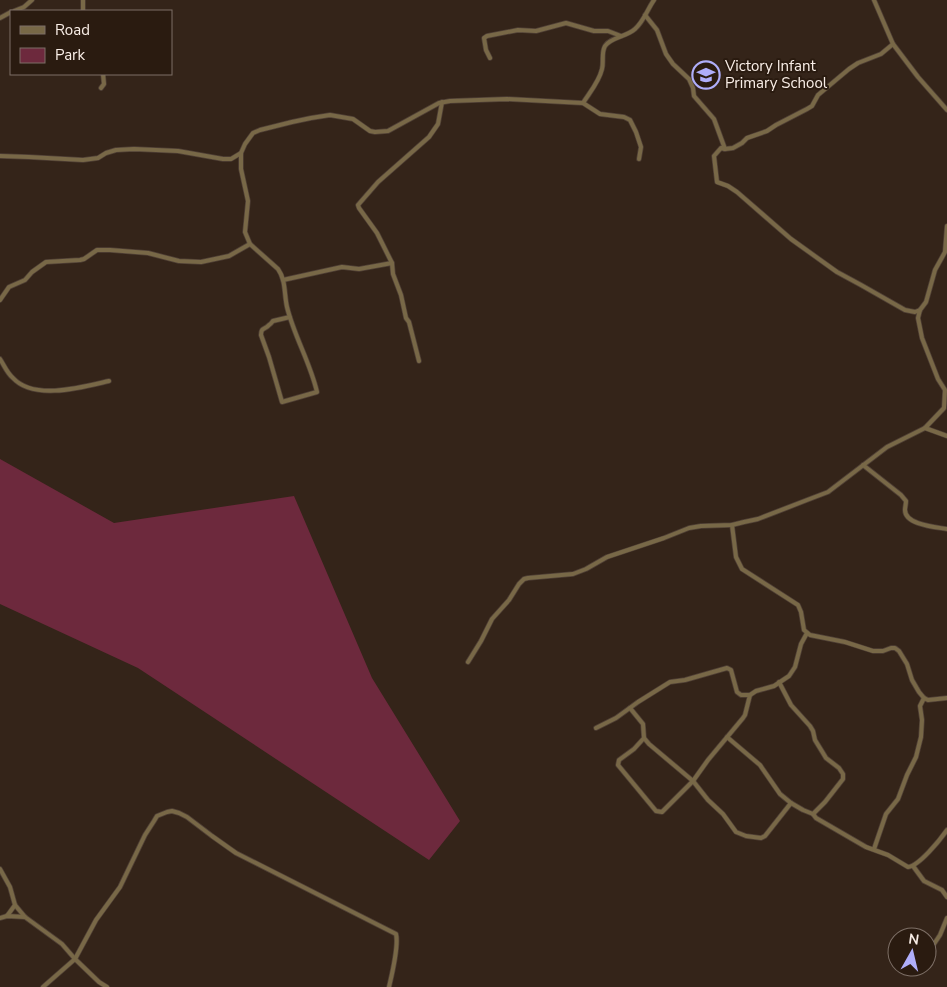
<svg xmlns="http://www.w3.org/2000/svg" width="947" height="987" viewBox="0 0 947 987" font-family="'Nunito Sans',sans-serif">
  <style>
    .green { fill: #6d293d }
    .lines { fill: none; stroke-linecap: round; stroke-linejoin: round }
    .minor-casing { stroke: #504036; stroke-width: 5.5 }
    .minor { stroke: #786847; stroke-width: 4 }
    .labels { text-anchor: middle; stroke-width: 4; stroke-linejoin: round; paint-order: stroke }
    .poi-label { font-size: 15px; fill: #f9eee7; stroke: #2a1b10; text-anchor: start }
  </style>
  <rect width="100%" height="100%" fill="#342419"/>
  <path class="green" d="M0 459 114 523 294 496 372 678 460 821 429 860 138 668 0 604Z"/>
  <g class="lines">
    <g class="minor-casing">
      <g id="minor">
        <path d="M874 0 893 44 918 77 947 110"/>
        <path d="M14 11 24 7 32 0"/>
        <path d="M83 11V0"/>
        <path d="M645 15 657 30 666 54 673 64 689 79 693 88 694 96 714 119 725 149"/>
        <path d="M0 18 11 12"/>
        <path d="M893 44 881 54 858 63 849 69 818 95 812 106 807 109 776 125 767 131 747 138 742 143 733 148 725 149 721 148 714 156 717 182 728 186 737 192 791 239 837 272 861 285 905 310 915 312 920 310 926 302 935 270 945 252 947 226"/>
        <path d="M490 58 486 50 484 38 487 36 518 30 536 31 566 23 594 31H608L621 36"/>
        <path d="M101 88 104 84 103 74"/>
        <path d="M583 103 600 114 624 117 630 120 636 132 641 147 639 159"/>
        <path d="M0 156 29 157 83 160 98 158 106 153 116 150 134 149 178 151 223 159H231L241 153"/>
        <path d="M283 280 342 267 359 269 392 263"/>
        <path d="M0 300 9 287 25 280 32 272 46 262 80 260 84 259 97 250H110L148 253 179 261 201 262 229 256 250 244"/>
        <path d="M920 310 918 318 922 338 938 379 945 390 944 408 925 428"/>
        <path d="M290 317 273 321C272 322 271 324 269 325 265 330 261 327 261 335L269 357 282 402 317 392C310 362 294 336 287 307 284 294 286 280 278 269L250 244 245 232 248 201 241 169V153L245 144 253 133 260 130 292 122 311 118 330 115 353 119 370 131 375 132 388 131 439 103 450 101 507 99 583 103C590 92 599 82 602 69 604 62 601 53 605 46 611 37 626 37 635 29 644 21 647 10 654 0"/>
        <path d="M0 359C4 365 7 373 13 378 34 401 83 387 109 381"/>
        <path d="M419 361 409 322 406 318 401 295 393 274 392 263 377 233 359 208 358 205 378 182 429 137 438 124 442 102"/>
        <path d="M863 465 901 495 906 501C906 504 905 507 905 510 905 525 936 527 947 529"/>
        <path d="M732 525 736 557 742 569 798 605 801 612 804 630 810 635 845 642 873 651H883L891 648H895L899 651 907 664 912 680 919 692 924 698"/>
        <path d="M468 662 481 641 492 619 509 600 519 584 524 579 528 578 573 574 586 569 607 557 664 538 689 528 701 526 732 525 744 522 758 519 807 500 828 492 887 447 925 428 947 436"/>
        <path d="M779 682 791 705 810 726 813 731 815 740 823 753 826 758 839 768 843 774V779L825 802 813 814"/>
        <path d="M630 708 643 724 644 738 649 744 693 781 708 800 723 814 736 832 746 836 761 838 765 836 791 803"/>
        <path d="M596 728 616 718 638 702 670 682 685 680 727 668 731 670 737 692 741 695H750"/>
        <path d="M727 737 760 765 780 794 791 803 803 810 813 814 816 818 866 847 888 855 908 867C919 866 940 840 947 830"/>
        <path d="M644 738 634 749 619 760 618 765 656 811 662 812 693 781 708 760 743 718 745 715 750 695 756 691 774 686 789 676 795 667 801 644 807 633"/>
        <path d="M874 849 886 814 898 799 907 775 916 757 921 737 922 720 920 706 924 698 928 700 947 698"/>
        <path d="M913 866 924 881 942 890 947 897"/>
        <path d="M0 869 10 887 15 905 25 917 62 944 75 959 99 982 107 987"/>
        <path d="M7 916 15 905"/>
        <path d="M0 918 7 916 25 917"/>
        <path d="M932 947 940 935 947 918"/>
        <path d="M43 987 75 959 96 920 120 887 145 835 154 821 157 816 167 812 172 811 179 813 187 817 212 836 236 853 396 934C399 946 392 974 389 987"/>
      </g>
    </g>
    <use href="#minor" class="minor"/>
  </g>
  <defs>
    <g id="school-ring" transform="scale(1.4375)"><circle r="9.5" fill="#2a1b10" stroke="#afaefa" stroke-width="1.5"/><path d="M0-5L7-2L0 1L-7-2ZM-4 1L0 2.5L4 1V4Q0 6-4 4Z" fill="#afaefa"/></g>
  </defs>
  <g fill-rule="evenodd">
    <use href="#school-ring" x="706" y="75"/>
  </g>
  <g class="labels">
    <g class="poi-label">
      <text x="725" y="71">Victory Infant<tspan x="725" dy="17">Primary School</tspan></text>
    </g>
  </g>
  <rect x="10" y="10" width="162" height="65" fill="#2a1b10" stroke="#7d6f66"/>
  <rect x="20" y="26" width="25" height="8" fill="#786847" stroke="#7d6f66"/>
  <text x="55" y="35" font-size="15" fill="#f9eee7">Road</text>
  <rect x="20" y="48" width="25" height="15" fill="#6d293d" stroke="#7d6f66"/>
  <text x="55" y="60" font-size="15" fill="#f9eee7">Park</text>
  <g transform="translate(912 952) rotate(8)"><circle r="24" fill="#2a1b10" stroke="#7d6f66"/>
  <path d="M0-4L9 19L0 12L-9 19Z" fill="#afaefa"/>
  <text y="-8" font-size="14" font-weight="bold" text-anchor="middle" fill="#f9eee7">N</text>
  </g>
</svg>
